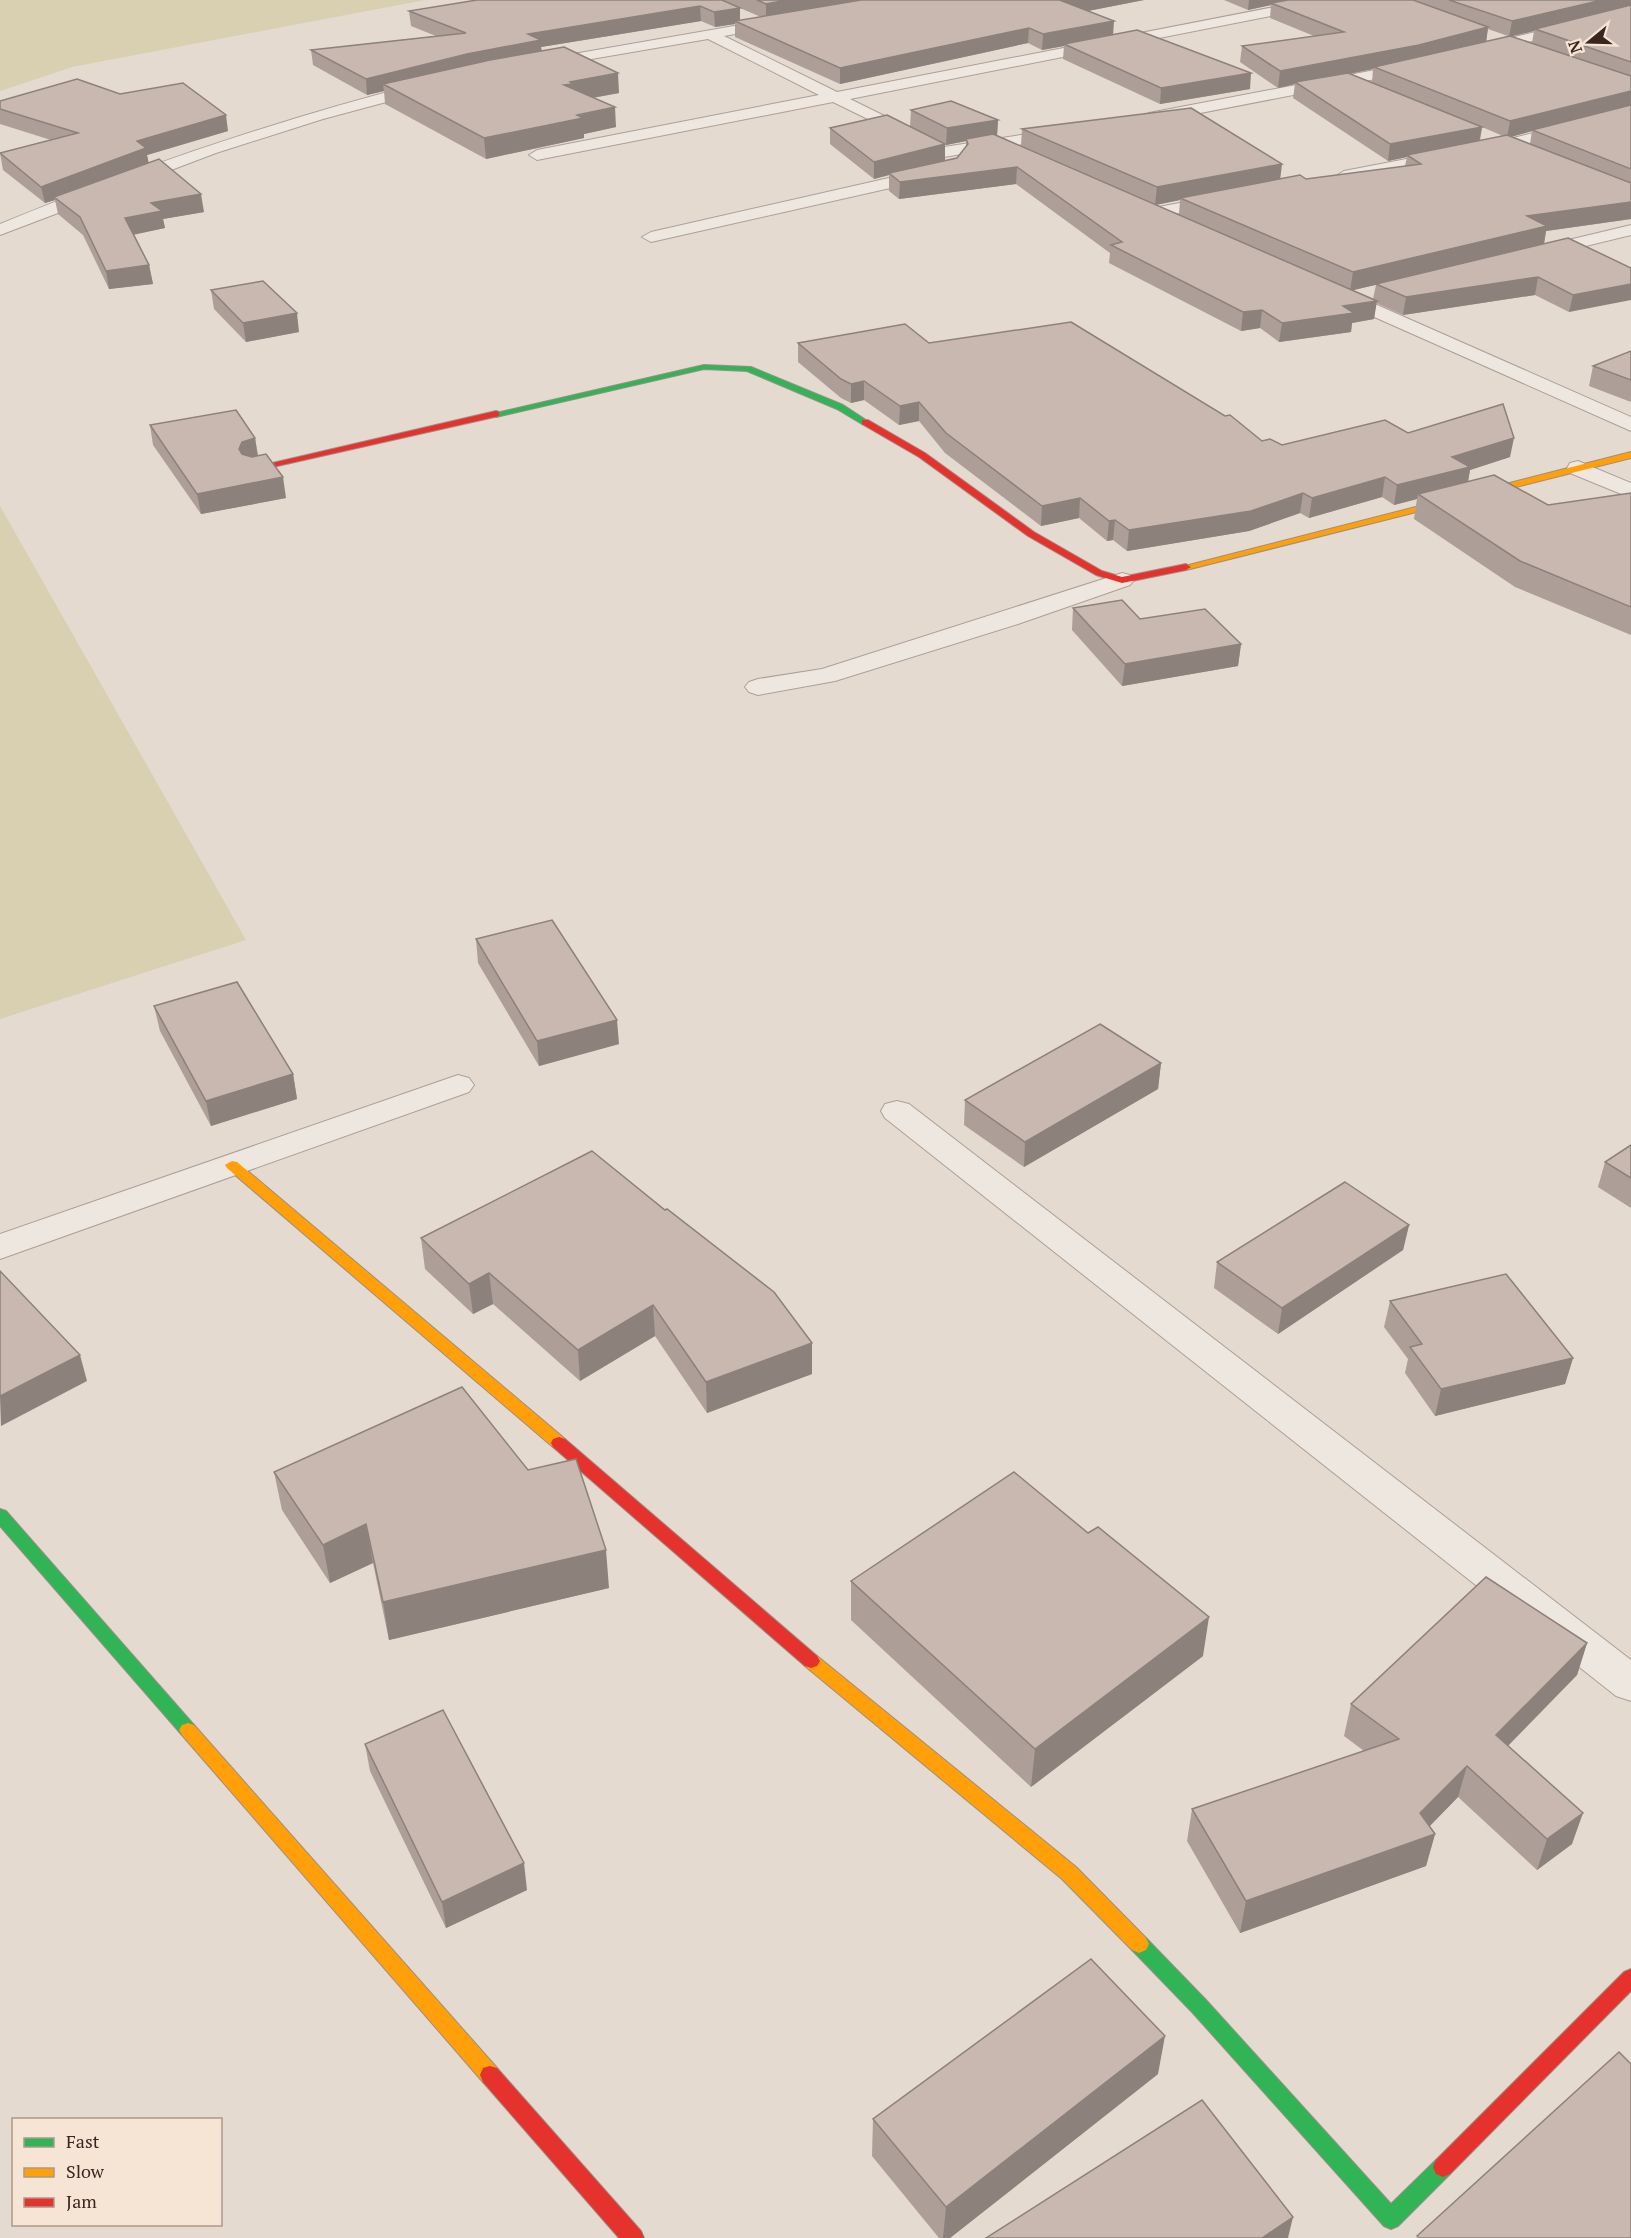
<svg xmlns="http://www.w3.org/2000/svg" width="1631" height="2238" viewBox="0 0 1631 2238" font-family="'PT Serif',serif">
  <style>
    .green { fill: #d8d0b1 }
    .lines { fill: none; stroke-linecap: round; stroke-linejoin: round }
    .street-casing { stroke: #aba097; stroke-width: 2 }
    .fast-casing { stroke: #9a8f88; stroke-width: 2 }
    .slow-casing { stroke: #9a8f88; stroke-width: 2 }
    .jam-casing { stroke: #9a8f88; stroke-width: 2 }
    .street { fill: #eee7e0; fill-rule: evenodd }
    .fast { fill: #30b455; fill-rule: evenodd }
    .slow { fill: #ff9f0a; fill-rule: evenodd }
    .jam { fill: #e5322d; fill-rule: evenodd }
    .wall { fill: #ad9e97; fill-rule: evenodd }
    .shaded-wall { fill: #8d817b }
    .building { fill: #c9b8b0; stroke: #8d817b; stroke-width: 1.5 }
  </style>
  <rect width="100%" height="100%" fill="#e5dacf"/>
  <g class="green">
    <path d="M0 0H425L72 67 0 91Z"/>
    <path d="M0 506 246 940 0 1019Z"/>
  </g>
  <g class="lines">
    <g class="street-casing">
      <g id="street">
        <path d="M1310 0H1338L1331 4 850 99 923 135 925 138 923 141 917 143 833 102 537 160 529 155 537 150 819 95 708 39 539 68 534 67 532 64 539 60 780 18 787 22 785 25 724 36 837 92Z"/>
        <path d="M1631 9V17L1478 54 1471 50 1473 47Z"/>
        <path d="M1417 62 1422 64 1425 67 1422 70 1149 123 1141 118 1149 113Z"/>
        <path d="M426 82 431 84 434 87 431 90 323 119 216 153 0 235V224C139 167 280 119 426 82Z"/>
        <path d="M1631 108V118L1506 150 1344 181 1336 176 1344 171 1505 140Z"/>
        <path d="M1066 128 1074 133 1072 136 944 157 936 152 944 147Z"/>
        <path d="M933 168 939 169 941 173 939 177 651 242 642 237 651 232Z"/>
        <path d="M1222 195 1231 200 1228 204 1153 218 1144 213 1153 208Z"/>
        <path d="M1631 225V235L1537 258 1528 253 1531 249Z"/>
        <path d="M1334 286 1631 417V431L1327 296 1325 292 1327 288Z"/>
        <path d="M1578 461 1631 483V498L1570 473 1567 468 1570 463Z"/>
        <path d="M1122 573 1130 575 1134 580 1130 585 1018 624 835 681 758 695 749 692 745 687 749 682 758 679 822 669Z"/>
        <path d="M458 1075 469 1078 474 1085 469 1092 0 1259V1234Z"/>
        <path d="M897 1101 909 1104 1631 1660V1701L1616 1696 885 1118 881 1111 885 1104Z"/>
      </g>
    </g>
    <g class="fast-casing">
      <g id="fast">
        <path d="M704 365 751 367 843 405 869 422 862 424 837 409 747 371 704 369 496 417 492 414Z"/>
        <path d="M0 1509 6 1511 194 1725 197 1730 194 1735 188 1737 182 1735 0 1526Z"/>
        <path d="M1139 1935 1146 1938 1206 2000 1391 2204 1436 2160 1443 2157 1450 2160 1453 2167 1450 2174 1398 2226 1391 2229 1384 2226 1192 2012 1132 1950 1129 1944 1132 1938Z"/>
      </g>
    </g>
    <g class="slow-casing">
      <g id="slow">
        <path d="M1631 452V458L1186 570 1181 567Z"/>
        <path d="M232 1161 237 1162 565 1439 567 1443 565 1447 559 1449 553 1447 227 1168 225 1165Z"/>
        <path d="M811 1654 817 1656 1076 1867 1146 1938 1149 1944 1146 1950 1139 1953 1132 1950 1062 1879 805 1666 802 1661 805 1656Z"/>
        <path d="M188 1723 194 1725 497 2068 500 2075 497 2082 490 2084 483 2082 182 1735 179 1730 182 1725Z"/>
      </g>
    </g>
    <g class="jam-casing">
      <g id="jam">
        <path d="M496 411 499 412V416L255 471 251 468Z"/>
        <path d="M862 420H868L925 453 1034 532 1102 571 1122 577 1186 564 1191 567 1186 570 1122 583 1096 575 1028 536 919 457 862 424Z"/>
        <path d="M559 1437 565 1439 817 1656 820 1661 817 1666 811 1668 805 1666 553 1447 551 1443 553 1439Z"/>
        <path d="M1631 1969V1991L1450 2174 1443 2177 1436 2174 1433 2167 1436 2160 1624 1972Z"/>
        <path d="M490 2066 497 2068 641 2231 644 2238H619L483 2082 480 2075 483 2068Z"/>
      </g>
    </g>
    <use href="#street" class="street"/>
    <use href="#fast" class="fast"/>
    <use href="#slow" class="slow"/>
    <use href="#jam" class="jam"/>
  </g>
  <g class="wall">
    <path d="M477 0H1144L1088 11 1113 34 1250 89 1160 104 1063 59 1064 46 1042 50 1028 43 840 84 735 37V24L715 27 701 21 541 47 542 51 619 93 593 98 616 127 584 134V138L486 159 385 104 384 91 367 95 313 65 311 50 436 36 411 26 409 11ZM740 8 761 17 740 20Z"/>
    <path d="M1224 0H1631V219L1546 231 1544 243 1631 268 1569 312 1535 295 1403 315 1376 303 1374 319 1352 323 1351 332 1279 342 1260 328 1241 331 1109 263 1110 253 1016 184 899 199 889 191V175L874 179 830 144V128L910 127 911 110 998 120 997 135 1021 146 1022 129 1280 179H1306L1405 166 1407 157 1388 161 1293 98 1295 84 1278 88 1240 62 1242 46 1314 36 1270 18 1271 5 1248 10ZM1488 29 1508 36 1486 41ZM1534 31 1532 43 1511 36ZM1373 69 1372 82 1350 74ZM1482 127 1503 136 1480 141ZM1532 131 1530 144 1510 137ZM966 141V147L957 158 945 161V144L946 145ZM1180 200 1179 214 1156 205ZM1376 285 1373 299 1352 290Z"/>
    <path d="M0 101 228 131 147 155 148 163 204 212 163 219 165 228 134 234 149 265 153 284 109 289 83 235 58 214 55 200 45 203 3 170 0 153 51 140 0 124Z"/>
    <path d="M211 290 299 332 246 342 214 309Z"/>
    <path d="M798 343H929L1262 441 1282 445 1408 433 1510 457 1470 470 1468 482 1548 505 1631 493V635L1515 587 1414 519 1417 499 1394 505 1382 497 1309 518 1300 513 1249 531 1127 551 1113 540 1107 541 1079 518 1041 526 945 453 919 421 899 425 864 400 851 403 841 398 798 362Z"/>
    <path d="M1631 351V402L1589 386 1593 366Z"/>
    <path d="M150 425 255 438 258 455 286 498 201 514 153 445Z"/>
    <path d="M1073 608 1140 619 1241 644 1238 666 1122 686 1072 630Z"/>
    <path d="M476 939 619 1044 539 1066 478 963Z"/>
    <path d="M154 1006 293 1074 297 1099 211 1126 160 1031Z"/>
    <path d="M1161 1063 1158 1089 1024 1167 964 1125 965 1100Z"/>
    <path d="M1631 1145V1208L1598 1187 1605 1162Z"/>
    <path d="M592 1151 812 1374 707 1413 655 1336 580 1381 493 1304 473 1314 425 1269 421 1238Z"/>
    <path d="M1409 1225 1403 1250 1278 1334 1214 1288 1217 1262Z"/>
    <path d="M1390 1301 1573 1358 1565 1384 1435 1416 1405 1373 1408 1359 1384 1327Z"/>
    <path d="M274 1472 609 1588 389 1640 373 1563 330 1583 282 1510Z"/>
    <path d="M851 1581 1203 1656 1031 1787 851 1620Z"/>
    <path d="M1587 1643 1577 1675 1508 1746 1572 1844 1537 1870 1458 1797 1429 1827 1435 1834 1426 1866 1240 1933 1187 1841 1192 1809 1364 1751 1344 1736 1351 1704Z"/>
    <path d="M365 1744 527 1890 446 1928 370 1771Z"/>
    <path d="M1158 2074 950 2238H939L872 2156 873 2119Z"/>
  </g>
  <g class="shaded-wall">
    <path d="M787 0H874L766 19V4Z"/>
    <path d="M1067 0H1144L1062 16V1Z"/>
    <path d="M1249 0H1298L1271 3V5L1248 10Z"/>
    <path d="M1602 0H1631V8L1535 29 1534 31 1509 37 1512 21Z"/>
    <path d="M700 6 701 21 541 47 542 55 383 84 384 91 367 95 366 79 528 34Z"/>
    <path d="M740 8V23L735 21V24L715 27 714 12Z"/>
    <path d="M1114 21 1113 36 1064 44V46L1042 50 1043 34Z"/>
    <path d="M1488 27 1486 43 1374 67 1373 69 1298 84 1295 82V84L1278 88 1280 71Z"/>
    <path d="M1029 28 1028 43 840 84V68Z"/>
    <path d="M618 73 619 93 574 101 564 85 570 82Z"/>
    <path d="M1251 73 1250 89 1160 104 1161 88Z"/>
    <path d="M1631 91V107L1532 130V131L1507 138 1510 121Z"/>
    <path d="M615 107 616 127 584 134V138L486 159 484 138Z"/>
    <path d="M226 115 228 131 147 155 149 164 54 197 55 200 45 203 41 187 137 141Z"/>
    <path d="M998 120 997 136 966 139V141L946 145 947 128Z"/>
    <path d="M1482 127 1479 143 1407 155V157L1388 161 1390 144Z"/>
    <path d="M945 144V161L889 173V175L874 179V162Z"/>
    <path d="M1282 164 1280 181 1180 198V200L1155 205 1157 187Z"/>
    <path d="M1017 167 1016 184 899 199 900 182Z"/>
    <path d="M201 194 204 212 163 219 165 228 128 236 125 218 151 203Z"/>
    <path d="M1631 202V219L1546 231 1544 244 1350 291 1353 272 1527 216Z"/>
    <path d="M149 265 153 284 109 289 106 271Z"/>
    <path d="M1538 277 1535 295 1403 315 1406 297Z"/>
    <path d="M1631 284V300L1569 312 1573 295Z"/>
    <path d="M1377 301 1374 319 1352 323 1351 332 1279 342 1282 323 1343 306Z"/>
    <path d="M1262 310 1260 328 1241 331 1243 312Z"/>
    <path d="M297 313 299 332 246 342 243 323Z"/>
    <path d="M864 381V400L851 403V384Z"/>
    <path d="M919 402V421L899 425 900 406Z"/>
    <path d="M255 438 258 458 245 462 239 449 242 442Z"/>
    <path d="M1514 438 1510 457 1470 470 1467 487 1418 494 1417 499 1394 505 1397 485 1452 457Z"/>
    <path d="M283 477 286 498 201 514 197 494Z"/>
    <path d="M1385 477 1382 497 1309 518 1312 498Z"/>
    <path d="M1303 493 1300 513 1249 531 1127 551 1129 530Z"/>
    <path d="M1080 498 1079 518 1041 526 1042 506Z"/>
    <path d="M1115 520 1113 540 1107 541 1109 521Z"/>
    <path d="M1241 644 1238 666 1122 686 1125 664Z"/>
    <path d="M617 1020 619 1044 539 1066 537 1041Z"/>
    <path d="M1161 1063 1158 1089 1024 1167 1025 1142Z"/>
    <path d="M293 1074 297 1099 211 1126 206 1101Z"/>
    <path d="M1409 1225 1403 1250 1278 1334 1282 1308Z"/>
    <path d="M489 1273 493 1304 473 1314 469 1284Z"/>
    <path d="M653 1305 655 1336 580 1381 578 1350Z"/>
    <path d="M812 1343V1374L707 1413 706 1382Z"/>
    <path d="M80 1355 87 1381 1 1426 0 1396Z"/>
    <path d="M1573 1358 1565 1384 1435 1416 1441 1389Z"/>
    <path d="M366 1524 373 1563 330 1583 323 1545Z"/>
    <path d="M606 1550 609 1588 389 1640 383 1602Z"/>
    <path d="M1209 1617 1203 1656 1031 1787 1035 1749Z"/>
    <path d="M1587 1643 1577 1675 1487 1767 1496 1735Z"/>
    <path d="M1467 1766 1458 1797 1415 1841 1435 1834 1426 1866 1240 1933 1246 1901 1420 1813Z"/>
    <path d="M1583 1813 1572 1844 1537 1870 1547 1839Z"/>
    <path d="M524 1863 527 1890 446 1928 442 1902Z"/>
    <path d="M1165 2036 1158 2074 950 2238H943L946 2207Z"/>
    <path d="M1293 2217 1288 2238H1262Z"/>
  </g>
  <g class="building">
    <path d="M477 0H722L740 8 714 12 700 6 528 34 541 40 467 54 366 79 311 50 466 33 409 11Z"/>
    <path d="M757 0H787L766 4Z"/>
    <path d="M861 0H1067L1062 1 1114 21 1043 34 1029 28 840 68 735 21Z"/>
    <path d="M1288 0H1413L1488 27 1419 45 1280 71 1242 46 1344 32 1271 3Z"/>
    <path d="M1449 0H1602L1512 21Z"/>
    <path d="M1631 5V62L1535 29Z"/>
    <path d="M1137 30 1251 73 1161 88 1064 44Z"/>
    <path d="M1510 36 1631 76V91L1510 121 1374 67Z"/>
    <path d="M564 47 618 73 570 82 573 84 564 85 615 107 577 115 583 118 484 138 383 84 490 60Z"/>
    <path d="M1348 73 1482 127 1390 144 1295 82Z"/>
    <path d="M77 79 120 94 183 83 226 115 137 141 146 148 41 187 0 153 78 133 0 109V101Z"/>
    <path d="M951 101 998 120 947 128 911 110Z"/>
    <path d="M1631 105V169L1532 130Z"/>
    <path d="M1191 108 1282 164 1157 187 1022 129Z"/>
    <path d="M887 115 945 144 874 162 830 128Z"/>
    <path d="M993 134 1377 301 1343 306 1354 313 1282 323 1262 310 1243 312 1111 245 1122 242 1017 167 900 182 889 173 957 158 968 144 966 139Z"/>
    <path d="M1507 135 1631 183V202L1527 216 1547 226 1353 272 1180 198 1300 175 1306 179 1421 164 1407 155Z"/>
    <path d="M159 159 201 194 151 203 162 211 125 218 149 265 106 271 80 217 54 197Z"/>
    <path d="M1568 238 1631 268V284L1573 295 1538 277 1406 297 1376 284Z"/>
    <path d="M263 281 297 313 243 323 211 290Z"/>
    <path d="M1071 322 1225 416 1230 415 1262 441 1270 439 1282 445 1385 420 1408 433 1503 404 1514 438 1452 457 1470 467 1397 485 1385 477 1312 498 1303 493 1251 511 1129 530 1115 520 1109 521 1080 498 1042 506 946 433 919 402 900 406 864 381 851 384 841 379 798 343 905 324 929 343Z"/>
    <path d="M1631 351V380L1593 366Z"/>
    <path d="M236 410 255 438 242 442 239 449 242 454 252 457 266 454 283 477 197 494 150 425Z"/>
    <path d="M1494 475 1548 505 1631 493V607L1520 561 1418 494Z"/>
    <path d="M1122 600 1140 619 1205 609 1241 644 1125 664 1073 608Z"/>
    <path d="M552 920 617 1020 537 1041 476 939Z"/>
    <path d="M237 982 293 1074 206 1101 154 1006Z"/>
    <path d="M1100 1024 1161 1063 1025 1142 965 1100Z"/>
    <path d="M1631 1145V1178L1605 1162Z"/>
    <path d="M592 1151 665 1210 667 1209 774 1292 812 1343 706 1382 653 1305 578 1350 489 1273 469 1284 421 1238Z"/>
    <path d="M1345 1182 1409 1225 1282 1308 1217 1262Z"/>
    <path d="M0 1271 80 1355 0 1396Z"/>
    <path d="M1506 1274 1573 1358 1441 1389 1410 1347 1422 1344 1390 1301Z"/>
    <path d="M462 1387 528 1470 576 1459 606 1550 383 1602 366 1524 323 1545 274 1472Z"/>
    <path d="M1014 1472 1088 1533 1098 1527 1209 1617 1035 1749 851 1581Z"/>
    <path d="M1486 1577 1587 1643 1496 1735 1583 1813 1547 1839 1467 1766 1420 1813 1435 1834 1246 1901 1192 1809 1399 1739 1351 1704Z"/>
    <path d="M443 1710 524 1863 442 1902 365 1744Z"/>
    <path d="M1091 1959 1165 2036 946 2207 873 2119Z"/>
    <path d="M1619 2052 1631 2064V2238H1419L1417 2236Z"/>
    <path d="M1202 2100 1293 2217 1262 2238H986Z"/>
  </g>
  <rect x="12" y="2118" width="210" height="108" fill="#f6e5d5" stroke="#ab998c" stroke-width="1.5"/>
  <rect x="24" y="2138" width="30" height="9" fill="#30b455" stroke="#ab998c" stroke-width="1.5"/>
  <text x="66" y="2148" font-size="18" fill="#3a261f">Fast</text>
  <rect x="24" y="2168" width="30" height="9" fill="#ff9f0a" stroke="#ab998c" stroke-width="1.5"/>
  <text x="66" y="2178" font-size="18" fill="#3a261f">Slow</text>
  <rect x="24" y="2198" width="30" height="9" fill="#e5322d" stroke="#ab998c" stroke-width="1.5"/>
  <text x="66" y="2208" font-size="18" fill="#3a261f">Jam</text>
  <g transform="translate(1589 42) rotate(251)" stroke="#f6e5d5" stroke-width="4.5" paint-order="stroke">
  <path d="M0-4.5L10 22L0 15L-10 22Z" fill="#3a261f"/>
  <text y="-9" font-size="16" font-weight="bold" text-anchor="middle" fill="#3a261f">N</text>
  </g>
</svg>
